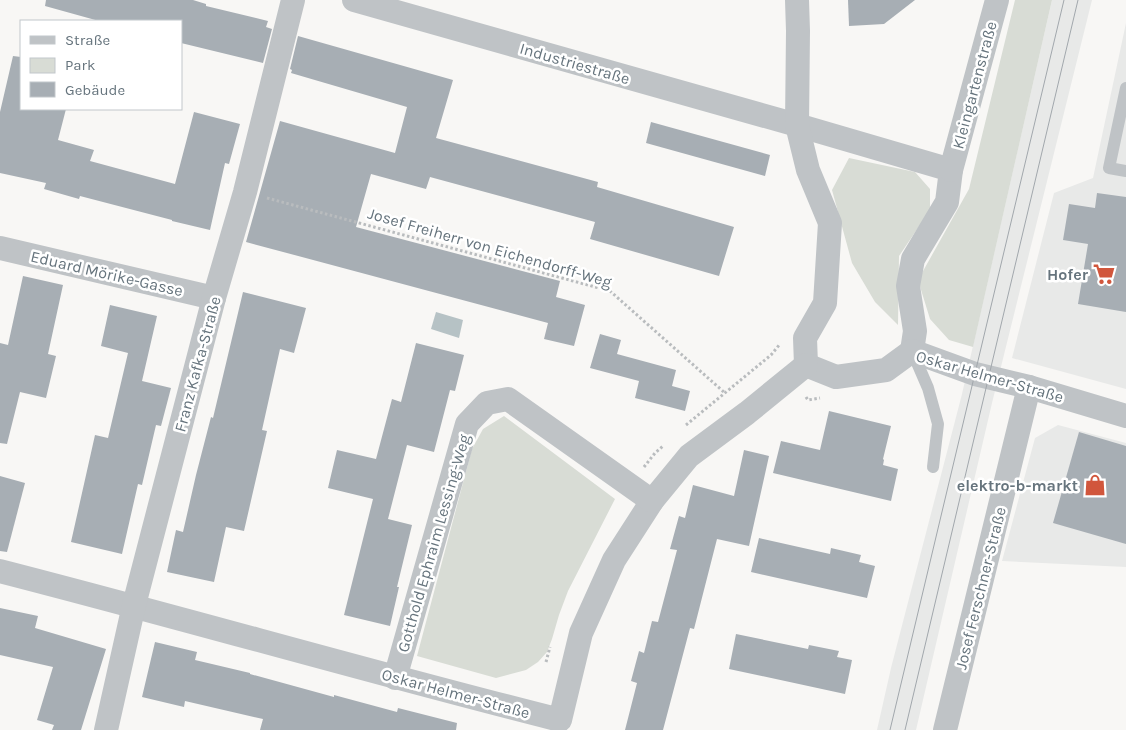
<svg xmlns="http://www.w3.org/2000/svg" width="1126" height="730" viewBox="0 0 1126 730" font-family="Karla,sans-serif">
  <style>
    .built { fill: #e8e9e8 }
    .green { fill: #d8dcd5 }
    .water { fill: #b6c2c5 }
    .building { fill: #a7aeb4 }
    .lines { fill: none; stroke-linecap: round; stroke-linejoin: round }
    .path { stroke: #b9bcbe; stroke-width: 3; stroke-dasharray: 2.5 2.5; stroke-linecap: butt }
    .service { stroke: #bfc3c6; stroke-width: 12 }
    .minor { stroke: #bfc3c6; stroke-width: 24 }
    .tram { stroke: #a1a7ac; stroke-width: 1 }
    .labels { text-anchor: middle; stroke-width: 5; stroke-linejoin: round; paint-order: stroke }
    .street-label { font-size: 16px; fill: #66747d; stroke: #fff }
    .poi-label { font-size: 16px; font-weight: bold; fill: #66747d; stroke: #fff; text-anchor: end }
  </style>
  <rect width="100%" height="100%" fill="#f8f7f5"/>
  <g class="built">
    <path d="M1052 0H1092L992 403 916 730H877L891 668 962 394Z"/>
    <path d="M1126 23V389L1012 358 1054 193 1093 178Z"/>
    <path d="M1058 425 1126 443V567L1002 561 1035 438Z"/>
  </g>
  <g class="green">
    <path d="M1015 0H1052L973 347 949 340 930 319 918 280 969 189Z"/>
    <path d="M849 158 915 172 930 189V210L899 256 898 325 875 302 852 263 832 190Z"/>
    <path d="M504 416 615 499 568 591 559 615 552 639 547 652 538 662 526 670 496 678 417 656 472 449 483 429Z"/>
  </g>
  <path class="water" d="M436 312 463 320 459 338 431 329Z"/>
  <g class="building">
    <path d="M46 0H193L206 4V6L268 21 266 27 272 29 263 63 181 43V21H99L45 6Z"/>
    <path d="M848 0H915L884 24 849 26Z"/>
    <path d="M298 36 453 80 436 138 598 182 597 187 734 227 719 276 590 239 595 222 430 177 426 189 371 174 356 227 560 281 556 297 585 305 574 346 544 339 548 323 246 242 280 121 395 153 407 107 291 73 292 70 290 69Z"/>
    <path d="M13 56 21 57V109H66L58 140 94 150 90 161 175 184 194 112 240 124 229 164 225 163 210 230 172 221V220L80 196 79 199 44 189 46 183 0 173V112Z"/>
    <path d="M651 122 770 155 765 176 646 143Z"/>
    <path d="M1097 193 1126 197V312L1078 304 1088 244 1063 240 1069 204 1095 208Z"/>
    <path d="M23 276 63 285 48 354 56 356 46 398 20 392 7 444 0 443V343L8 345Z"/>
    <path d="M243 292 306 308 294 353 280 349 262 430 267 431 244 531 226 527 214 582 167 572 176 530 183 532 196 475 211 417 213 418Z"/>
    <path d="M110 305 157 316 142 381 171 388 161 426 156 425 142 485 138 484 122 554 71 542 95 435 108 438 128 353 101 346Z"/>
    <path d="M600 334 621 340 617 354 676 370 672 386 690 391 685 411 635 398 639 381 590 368Z"/>
    <path d="M416 343 464 355 455 391 450 390 434 452 407 445 388 519 412 525 397 587H399L390 626 344 615 373 499 328 488 337 450 376 459 392 399 401 402Z"/>
    <path d="M829 411 891 426 883 459 884 460 883 465 898 469 891 501 773 473 781 441 820 450Z"/>
    <path d="M1079 432 1126 446V544L1053 523Z"/>
    <path d="M744 450 769 456 749 546 717 539 694 629 690 628 663 730H625L637 683 631 681 639 651 644 653 652 621 658 622 677 550 670 549 679 516 685 518 693 485 734 496Z"/>
    <path d="M0 476 25 483 7 552 0 551Z"/>
    <path d="M759 538 830 554 831 548 861 555 859 562 875 566 867 598 751 572Z"/>
    <path d="M0 608 38 616 35 628 106 649 81 730H52L54 725 37 720 53 667 0 655Z"/>
    <path d="M736 634 808 649 809 645 839 651 837 657 852 660 845 694 729 669Z"/>
    <path d="M155 642 197 652 195 660 250 673V674L334 697V695L397 712 398 708 457 723 456 730H260L263 719 185 701 184 707 142 697Z"/>
  </g>
  <g class="lines">
    <g class="path">
      <path d="M267 198 610 291 725 393"/>
      <path d="M806 397 808 400 820 398"/>
      <path d="M686 425 771 355 780 344"/>
      <path d="M644 467 655 453 663 446"/>
      <path d="M546 662 550 647"/>
    </g>
    <g class="service">
      <path d="M1126 88 1109 168 1126 171"/>
      <path d="M912 351 928 388 938 424 933 467"/>
    </g>
    <g class="minor">
      <path d="M354 0 797 125 951 170 947 202 913 259 908 286 915 331 912 351"/>
      <path d="M797 0 798 31 797 125 808 170 830 223 825 303 805 338 806 365"/>
      <path d="M951 170 997 0"/>
      <path d="M0 248 214 298"/>
      <path d="M912 351 975 374 1029 387 1126 416"/>
      <path d="M806 365 836 377 886 370 912 351"/>
      <path d="M0 571C187 619 373 673 560 720L581 633 614 560 652 501 689 456 747 413 806 365"/>
      <path d="M395 678 467 424 487 403 508 399 652 501"/>
      <path d="M106 730 134 605 214 298 245 192 293 0"/>
      <path d="M945 730 1029 387"/>
    </g>
    <g class="tram">
      <path d="M890 730 1064 0"/>
      <path d="M905 730 1078 0"/>
    </g>
  </g>
  <defs>
    <g id="supermarket-bare" transform="scale(1.725)"><path d="M-6-5.5h2.5l.6 2H6L4.5 2H-2.5L-4.4-4H-6ZM-1.5 3.2a1.3 1.3 0 1 0 .1 0ZM3 3.2a1.3 1.3 0 1 0 .1 0Z" fill="#d1563c" stroke="#fff" stroke-width="2.5" paint-order="stroke"/></g>
    <g id="shop-bare" transform="scale(1.725)"><path d="M-5-2.5h2.3a2.7 3.5 0 0 1 5.4 0H5L5.5 6h-11ZM-1.5-2.5h3a1.5 2.3 0 0 0-3 0Z" fill="#d1563c" stroke="#fff" stroke-width="2.5" paint-order="stroke"/></g>
  </defs>
  <g fill-rule="evenodd">
    <use href="#supermarket-bare" x="1104" y="274"/>
    <use href="#shop-bare" x="1095" y="485"/>
  </g>
  <g class="labels">
    <g class="street-label">
      <text transform="translate(575 63) rotate(16)" y="6">Industriestraße</text>
      <text transform="translate(974 85) rotate(-75)" y="6">Kleingartenstraße</text>
      <text transform="translate(490 247) rotate(16)" y="6">Josef Freiherr von Eichendorff-Weg</text>
      <text transform="translate(107 273) rotate(13)" y="6">Eduard Mörike-Gasse</text>
      <text transform="translate(197 364) rotate(-75)" y="6">Franz Kafka-Straße</text>
      <text transform="translate(990 376) rotate(16)" y="6">Oskar Helmer-Straße</text>
      <text transform="translate(433 543) rotate(-74)" y="6">Gotthold Ephraim Lessing-Weg</text>
      <text transform="translate(980 588) rotate(-76)" y="6">Josef Ferschner-Straße</text>
      <text transform="translate(456 693) rotate(15)" y="6">Oskar Helmer-Straße</text>
    </g>
    <g class="poi-label">
      <text x="1088" y="280">Hofer</text>
      <text x="1078" y="491">elektro-b-markt</text>
    </g>
  </g>
  <rect x="20" y="20" width="162" height="90" fill="#ffffff" stroke="#c2c7cb"/>
  <rect x="30" y="36" width="25" height="8" fill="#bfc3c6" stroke="#c2c7cb"/>
  <text x="65" y="45" font-size="15" fill="#66747d">Straße</text>
  <rect x="30" y="58" width="25" height="15" fill="#d8dcd5" stroke="#c2c7cb"/>
  <text x="65" y="70" font-size="15" fill="#66747d">Park</text>
  <rect x="30" y="82" width="25" height="15" fill="#a7aeb4" stroke="#c2c7cb"/>
  <text x="65" y="95" font-size="15" fill="#66747d">Gebäude</text>
</svg>
